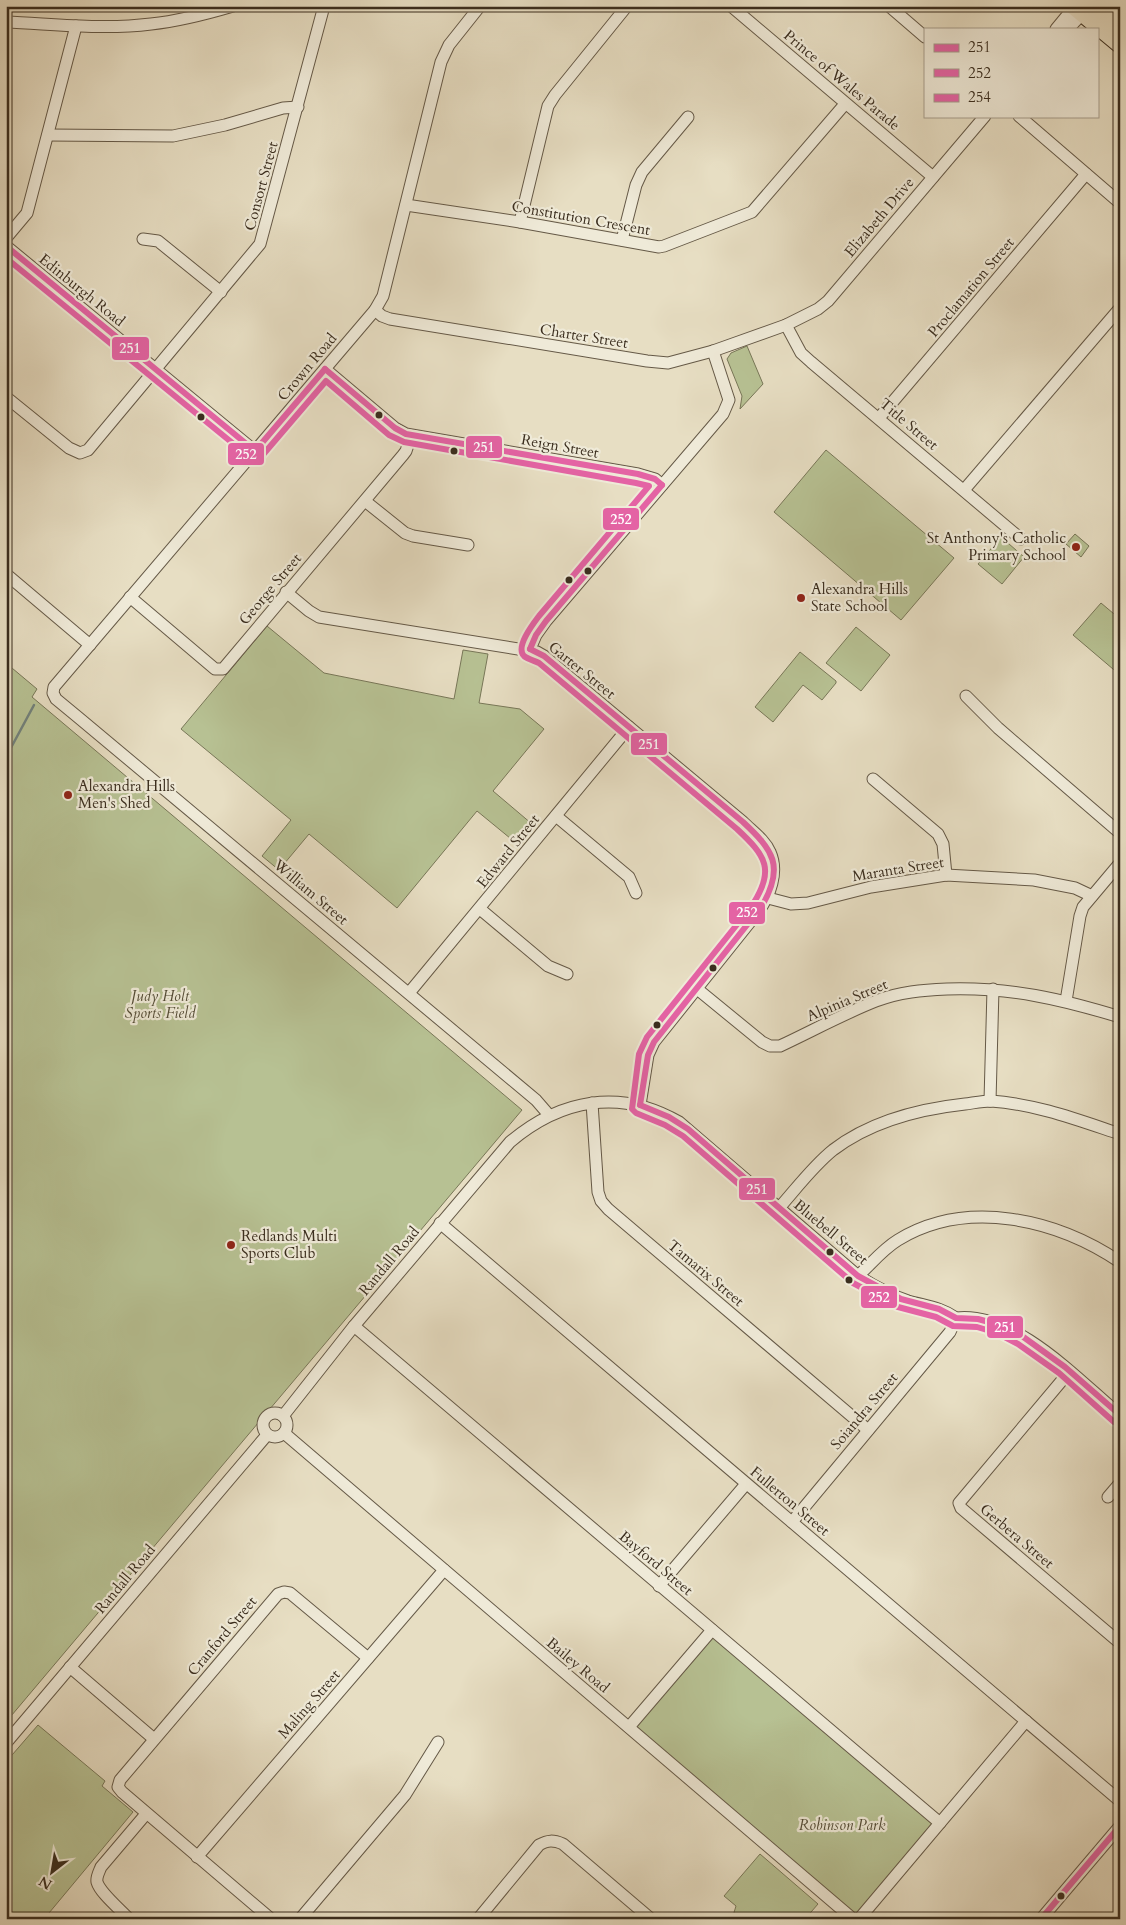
<svg xmlns="http://www.w3.org/2000/svg" width="1126" height="1925" viewBox="0 0 1126 1925" font-family="Cardo,serif">
  <style>
    .green { fill: #b7c193; stroke: #787758 }
    .lines { fill: none; stroke-linecap: round; stroke-linejoin: round }
    .stream { stroke: #72827c; stroke-width: 2.5 }
    .minor-casing { stroke: #655947; stroke-width: 13 }
    .highway-casing { stroke: #3a2d1e; stroke-width: 18 }
    .minor { stroke: #efead8; stroke-width: 11 }
    .highway { stroke: #e7dec3; stroke-width: 16 }
    .bus-1-casing { stroke: #efead8; stroke-width: 10 }
    .bus-2-casing { stroke: #efead8; stroke-width: 10 }
    .bus-3-casing { stroke: #efead8; stroke-width: 10 }
    .bus-1 { stroke: #e463a4; stroke-width: 6 }
    .bus-2 { stroke: #e463a4; stroke-width: 6 }
    .bus-3 { stroke: #e463a4; stroke-width: 6 }
    .bus-dot { fill: #3a2d1e; stroke: #efead8; stroke-width: 2 }
    .poi-dot { fill: #8f2418; stroke: #efead8; stroke-width: 2 }
    .labels { text-anchor: middle; stroke-width: 4.5; stroke-linejoin: round; paint-order: stroke }
    .street-label { font-size: 15px; fill: #3a2d1e; stroke: #efead8 }
    .poi-label { font-size: 15px; fill: #3a2d1e; stroke: #efead8; text-anchor: start }
    .park-label { font-size: 15px; font-style: italic; fill: #534b35; stroke: #efead8 }
    .line-badge { stroke: #efead8; stroke-width: 2 }
    .badge-label { font-size: 14px; text-anchor: middle; font-weight: bold; fill: #fff }
  </style>
  <rect width="100%" height="100%" fill="#e7dec3"/>
  <filter id="stains"><feTurbulence type="fractalNoise" baseFrequency=".004" numOctaves="4"/><feColorMatrix values="0 0 0 0 .2 0 0 0 0 .09 0 0 0 0 .02 0 0 0 .5 -.17"/></filter>
  <radialGradient id="worn" r=".72"><stop offset=".6" stop-color="#630" stop-opacity="0"/><stop offset="1" stop-color="#630" stop-opacity=".3"/></radialGradient>
  <g class="green">
    <path d="M747 346 763 384 740 409 742 396 727 359 731 353Z"/>
    <path d="M826 450 954 558 901 620 774 512Z"/>
    <path d="M1075 534 1089 546 1081 557 1066 544Z"/>
    <path d="M1001 537 1024 557 1002 584 978 564Z"/>
    <path d="M1101 603 1120 619V675L1073 635Z"/>
    <path d="M267 626 324 673 454 699 463 650 488 654 479 703 520 709 544 729 493 791 532 824 516 843 477 811 397 908 309 834 279 870 262 856 291 820 181 729Z"/>
    <path d="M856 627 890 655 861 691 826 663Z"/>
    <path d="M800 652 836 681V683L822 700 803 685 773 722 755 707Z"/>
    <path d="M6 663 37 689 32 697 522 1110 6 1722Z"/>
    <path d="M712 1630 940 1823 859 1919 629 1727Z"/>
    <path d="M38 1725 105 1781 102 1786 133 1812 44 1919H6V1762Z"/>
    <path d="M760 1854 818 1904 805 1919H732L736 1906 724 1896Z"/>
  </g>
  <g class="lines">
    <path class="stream" d="M6 757 34 705"/>
    <g class="minor-casing">
      <g id="minor">
        <path d="M480 6 449 45 441 62 383 296 375 310 54 687 53 693 56 699 79 718 536 1100 549 1115"/>
        <path d="M731 6 933 177"/>
        <path d="M889 6 925 37"/>
        <path d="M6 22C54 24 103 30 151 24 179 21 206 14 233 6"/>
        <path d="M1056 29 1075 6"/>
        <path d="M1068 29 1086 10"/>
        <path d="M1019 116 1120 203"/>
        <path d="M48 135 173 136 225 125 283 108 298 107"/>
        <path d="M406 205 520 222 659 247 664 246 752 212 845 104"/>
        <path d="M520 222 548 106 555 95 627 6"/>
        <path d="M6 238 27 213 76 26"/>
        <path d="M143 239 158 241 221 292"/>
        <path d="M622 240 636 185 642 172 688 117"/>
        <path d="M6 246 255 451"/>
        <path d="M375 310 382 316 390 319 647 361 668 363 713 351 786 325 818 309 828 301 985 116"/>
        <path d="M786 325 801 353 811 362 1021 539"/>
        <path d="M325 369 395 428 406 434 638 474 655 479 662 485"/>
        <path d="M6 397 69 448 80 453 88 450 260 244 324 6"/>
        <path d="M879 418 1086 174"/>
        <path d="M964 490 1120 308"/>
        <path d="M365 501 405 533 413 536 468 545"/>
        <path d="M6 574 90 645"/>
        <path d="M286 592 309 611 319 617 537 652 544 656 743 822C752 831 765 840 770 852 779 872 770 896 758 912L654 1042 648 1055 640 1105"/>
        <path d="M130 597 215 669H223L403 455 406 451 411 436"/>
        <path d="M530 649 536 635 546 621 723 414 729 400 713 351"/>
        <path d="M966 696 998 728 1120 833"/>
        <path d="M873 779 938 834 943 844 946 875"/>
        <path d="M556 816 629 877 636 893"/>
        <path d="M768 898 791 904 808 903 871 887 946 875 1034 880 1075 888 1092 896"/>
        <path d="M480 909 548 966 567 974"/>
        <path d="M696 988 762 1042 770 1046H780C812 1031 843 1014 876 1001 899 992 923 990 947 989 1010 987 1061 999 1120 1017"/>
        <path d="M409 993 629 727"/>
        <path d="M1066 1001 1080 916 1083 907 1120 863"/>
        <path d="M990 1101 993 989"/>
        <path d="M592 1103 598 1192 601 1201 608 1209 868 1430"/>
        <path d="M779 1208C796 1189 813 1166 833 1150 871 1121 919 1109 965 1104 973 1103 983 1101 991 1101 1036 1104 1078 1120 1120 1134"/>
        <path d="M440 1223 1120 1801"/>
        <path d="M858 1276C871 1264 883 1249 898 1240 967 1198 1056 1219 1120 1262"/>
        <path d="M354 1326 940 1823"/>
        <path d="M1069 1372 959 1503 961 1508 1120 1643"/>
        <circle cx="275" cy="1425" r="12"/>
        <path d="M283 1416 354 1326 510 1142C561 1099 620 1088 679 1122L858 1276C874 1286 890 1295 908 1301 925 1306 941 1307 956 1318 1015 1311 1077 1379 1120 1415"/>
        <path d="M284 1433 853 1919"/>
        <path d="M1108 1497 1120 1483"/>
        <path d="M792 1522 950 1332 956 1318"/>
        <path d="M659 1586 746 1484"/>
        <path d="M70 1667 154 1739"/>
        <path d="M629 1727 712 1630"/>
        <path d="M6 1743 267 1435"/>
        <path d="M197 1857 444 1570"/>
        <path d="M129 1919C121 1910 100 1893 97 1882 96 1877 99 1872 101 1867L146 1814"/>
        <path d="M271 1919 122 1792 118 1787 120 1780 278 1594 284 1592 290 1593 368 1658"/>
        <path d="M300 1919 405 1795 438 1742"/>
        <path d="M478 1919 539 1845C548 1840 553 1840 563 1844L651 1919"/>
        <path d="M859 1919 1026 1721"/>
        <path d="M1041 1919 1120 1826"/>
      </g>
    </g>
    <g class="highway-casing">
      <g id="highway">
        <path d="M1073 6 1120 45"/>
        <path d="M1096 6 1120 26"/>
      </g>
    </g>
    <use href="#minor" class="minor"/>
    <use href="#highway" class="highway"/>
    <g class="bus-1-casing">
      <g id="bus-1">
        <path d="M6 246 255 451"/>
        <path d="M325 369 395 428 406 434 638 474 655 479 662 485"/>
        <path d="M255 451 325 369"/>
        <path d="M530 649 544 656 743 822C773 850 785 866 762 906L654 1042 648 1055 640 1105"/>
        <path d="M530 649 536 635 546 621 662 485"/>
        <path d="M640 1105 669 1117 688 1129 858 1276 901 1299 939 1309 956 1318 978 1319 1000 1325 1022 1336 1065 1367 1120 1415"/>
      </g>
    </g>
    <g class="bus-2-casing">
      <path id="bus-2" d="M6 258 252 459 261 457 326 381 389 435 404 442 636 483 649 486 539 616C533 624 515 647 524 656 528 659 535 661 539 663L737 829C766 856 776 870 751 907L647 1037 639 1054 632 1109 636 1113 665 1125 683 1136 853 1283 898 1307 936 1317 953 1326 977 1327 997 1333 1018 1344 1059 1373 1114 1422"/>
    </g>
    <g class="bus-3-casing">
      <path id="bus-3" d="M1041 1919 1120 1826"/>
    </g>
    <use href="#bus-1" class="bus-1"/>
    <use href="#bus-2" class="bus-2"/>
    <use href="#bus-3" class="bus-3"/>
  </g>
  <g class="bus-dot">
    <circle cx="379" cy="415" r="4.5"/>
    <circle cx="201" cy="417" r="4.5"/>
    <circle cx="454" cy="451" r="4.5"/>
    <circle cx="588" cy="571" r="4.5"/>
    <circle cx="569" cy="580" r="4.5"/>
    <circle cx="713" cy="968" r="4.5"/>
    <circle cx="657" cy="1025" r="4.5"/>
    <circle cx="830" cy="1252" r="4.5"/>
    <circle cx="849" cy="1280" r="4.5"/>
    <circle cx="1061" cy="1896" r="4.5"/>
  </g>
  <g class="poi-dot">
    <circle cx="1076" cy="547" r="5"/>
    <circle cx="801" cy="598" r="5"/>
    <circle cx="68" cy="795" r="5"/>
    <circle cx="231" cy="1245" r="5"/>
  </g>
  <g class="labels">
    <g class="street-label">
      <text transform="translate(842 80) rotate(40)" y="5">Prince of Wales Parade</text>
      <text transform="translate(261 186) rotate(-75)" y="5">Consort Street</text>
      <text transform="translate(879 217) rotate(-50)" y="5">Elizabeth Drive</text>
      <text transform="translate(581 218) rotate(10)" y="5">Constitution Crescent</text>
      <text transform="translate(971 287) rotate(-50)" y="5">Proclamation Street</text>
      <text transform="translate(82 290) rotate(39)" y="5">Edinburgh Road</text>
      <text transform="translate(584 336) rotate(9)" y="5">Charter Street</text>
      <text transform="translate(307 367) rotate(-50)" y="5">Crown Road</text>
      <text transform="translate(909 424) rotate(40)" y="5">Title Street</text>
      <text transform="translate(560 446) rotate(10)" y="5">Reign Street</text>
      <text transform="translate(270 589) rotate(-50)" y="5">George Street</text>
      <text transform="translate(582 670) rotate(39)" y="5">Garter Street</text>
      <text transform="translate(508 851) rotate(-51)" y="5">Edward Street</text>
      <text transform="translate(898 869) rotate(-9)" y="5">Maranta Street</text>
      <text transform="translate(311 892) rotate(40)" y="5">William Street</text>
      <text transform="translate(847 1000) rotate(-23)" y="5">Alpinia Street</text>
      <text transform="translate(831 1232) rotate(40)" y="5">Bluebell Street</text>
      <text transform="translate(389 1261) rotate(-50)" y="5">Randall Road</text>
      <text transform="translate(706 1273) rotate(40)" y="5">Tamarix Street</text>
      <text transform="translate(864 1411) rotate(-50)" y="5">Soiandra Street</text>
      <text transform="translate(790 1501) rotate(40)" y="5">Fullerton Street</text>
      <text transform="translate(1017 1536) rotate(40)" y="5">Gerbera Street</text>
      <text transform="translate(656 1563) rotate(40)" y="5">Bayford Street</text>
      <text transform="translate(125 1579) rotate(-50)" y="5">Randall Road</text>
      <text transform="translate(222 1636) rotate(-50)" y="5">Cranford Street</text>
      <text transform="translate(578 1665) rotate(40)" y="5">Bailey Road</text>
      <text transform="translate(309 1704) rotate(-49)" y="5">Maling Street</text>
    </g>
    <g class="poi-label">
      <text x="1066" y="543" text-anchor="end">St Anthony's Catholic<tspan x="1066" dy="17">Primary School</tspan></text>
      <text x="811" y="594">Alexandra Hills<tspan x="811" dy="17">State School</tspan></text>
      <text x="78" y="791">Alexandra Hills<tspan x="78" dy="17">Men's Shed</tspan></text>
      <text x="241" y="1241">Redlands Multi<tspan x="241" dy="17">Sports Club</tspan></text>
    </g>
    <g class="park-label">
      <text x="160" y="1001">Judy Holt<tspan x="160" dy="17">Sports Field</tspan></text>
      <text x="842" y="1830">Robinson Park</text>
    </g>
  </g>
  <g class="line-badge">
    <rect x="111" y="336" width="39" height="25" rx="5" fill="#e463a4"/>
    <rect x="465" y="435" width="38" height="24" rx="5" fill="#e463a4"/>
    <rect x="227" y="442" width="38" height="24" rx="5" fill="#e463a4"/>
    <rect x="602" y="507" width="38" height="24" rx="5" fill="#e463a4"/>
    <rect x="630" y="732" width="38" height="24" rx="5" fill="#e463a4"/>
    <rect x="728" y="901" width="38" height="24" rx="5" fill="#e463a4"/>
    <rect x="738" y="1177" width="38" height="24" rx="5" fill="#e463a4"/>
    <rect x="860" y="1285" width="38" height="24" rx="5" fill="#e463a4"/>
    <rect x="986" y="1315" width="38" height="24" rx="5" fill="#e463a4"/>
  </g>
  <g class="badge-label">
    <text x="130" y="353">251</text>
    <text x="484" y="452">251</text>
    <text x="246" y="459">252</text>
    <text x="621" y="524">252</text>
    <text x="649" y="749">251</text>
    <text x="747" y="917">252</text>
    <text x="757" y="1194">251</text>
    <text x="879" y="1302">252</text>
    <text x="1005" y="1332">251</text>
  </g>
  <rect width="1126" height="1925" fill="none" stroke="#e7dec3" stroke-width="25"/>
  <rect x="8" y="8" width="1111" height="1910" fill="none" stroke="#3a2d1e" stroke-width="2.5"/>
  <rect x="12" y="12" width="1101" height="1900" fill="none" stroke="#3a2d1e"/>
  <rect x="924" y="28" width="175" height="90" fill="#efead8" stroke="#a79e8e"/>
  <rect x="934" y="44" width="25" height="8" fill="#e463a4" stroke="#a79e8e"/>
  <text x="968" y="52" font-size="15" fill="#3a2d1e">251</text>
  <rect x="934" y="69" width="25" height="8" fill="#e463a4" stroke="#a79e8e"/>
  <text x="968" y="78" font-size="15" fill="#3a2d1e">252</text>
  <rect x="934" y="94" width="25" height="8" fill="#e463a4" stroke="#a79e8e"/>
  <text x="968" y="102" font-size="15" fill="#3a2d1e">254</text>
  <g transform="translate(52 1872) rotate(211)" stroke="#efead8" stroke-width="4" paint-order="stroke">
  <path d="M0-4L9 19L0 12L-9 19Z" fill="#3a2d1e"/>
  <text y="-8" font-size="14" font-weight="bold" text-anchor="middle" fill="#3a2d1e">N</text>
  </g>
  <rect width="100%" height="100%" filter="url(#stains)"/>
  <rect width="100%" height="100%" fill="url(#worn)"/>
</svg>
